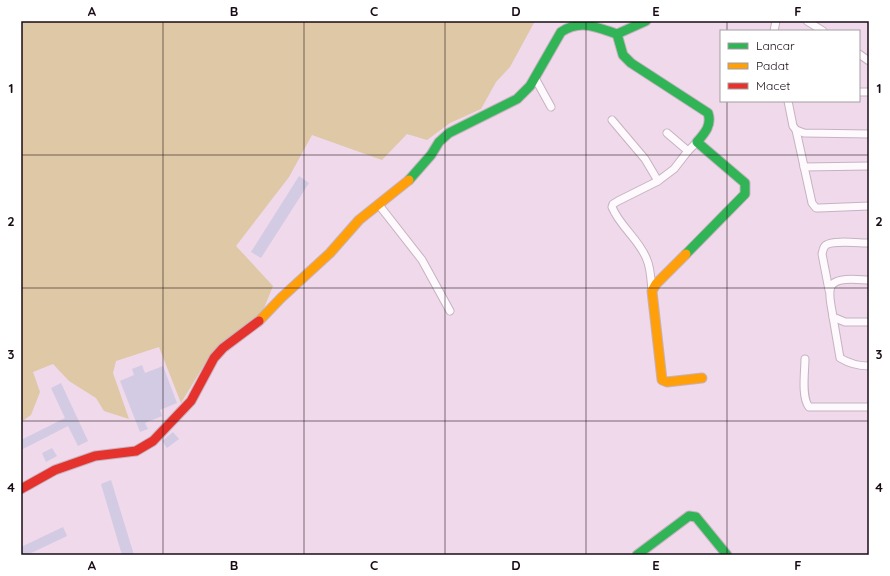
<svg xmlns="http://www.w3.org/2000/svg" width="890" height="576" viewBox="0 0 890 576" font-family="Quicksand,sans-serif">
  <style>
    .green { fill: #dec8a5 }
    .building { fill: #d2cbe3 }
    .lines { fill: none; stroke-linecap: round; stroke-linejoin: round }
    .street-casing { stroke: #c5b3c1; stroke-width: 9 }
    .fast-casing { stroke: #c5b3c1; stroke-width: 11 }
    .slow-casing { stroke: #c5b3c1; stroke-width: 11 }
    .jam-casing { stroke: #c5b3c1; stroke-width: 11 }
    .street { stroke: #fdf9fc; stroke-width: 7 }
    .fast { stroke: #30b455; stroke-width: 9 }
    .slow { stroke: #ff9f0a; stroke-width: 9 }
    .jam { stroke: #e5322d; stroke-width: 9 }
    .grid { fill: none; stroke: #190b16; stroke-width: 1; stroke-opacity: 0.55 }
    .neatline { fill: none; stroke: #190b16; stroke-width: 1.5 }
    .grid-label { font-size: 13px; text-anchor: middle; font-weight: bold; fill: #190b16 }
  </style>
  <rect width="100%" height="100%" fill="#f0d9eb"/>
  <path class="green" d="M21 21H535L510 67 496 82 481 109 450 123 427 140 407 134 382 160 312 135 289 177 236 246 273 286 262 313 233 335 209 357 181 403 159 347 116 361 113 373 129 419 104 411 96 398 69 381 53 364 33 372 40 392 31 415 21 422Z"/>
  <g class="building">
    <path d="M299 176 309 183 261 258 251 252Z"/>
    <path d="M142 365 145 373 163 366 177 403 160 410 162 416 145 423 148 429 140 432 120 381 134 375 132 369Z"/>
    <path d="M61 383 88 441 78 446 68 426 21 450V440L65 418 51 388Z"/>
    <path d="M173 432 179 439 167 448 162 441Z"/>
    <path d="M52 448 57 456 46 462 42 453Z"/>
    <path d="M111 480 134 555H122L101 484Z"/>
    <path d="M63 527 67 536 27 555H21V547Z"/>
  </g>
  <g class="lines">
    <g class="street-casing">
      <g id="street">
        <path d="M807 21 823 31"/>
        <path d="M774 31 776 21"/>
        <path d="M859 54 869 61"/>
        <path d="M535 78 551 107"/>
        <path d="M859 92H869"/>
        <path d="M788 101 793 126 796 130 804 133 869 134"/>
        <path d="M612 120 645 159 658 181"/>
        <path d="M796 130 812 203 816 208H819L869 206"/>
        <path d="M667 133 688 151"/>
        <path d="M804 167 869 166"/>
        <path d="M379 205 422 260 450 311"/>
        <path d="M869 280C858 280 830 275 830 291 829 299 832 309 833 317L845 322H869"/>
        <path d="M829 290 822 254C823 251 823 247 826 245 833 240 859 243 869 243"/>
        <path d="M652 291C651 282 651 269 647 260 640 240 620 227 612 207L613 204 618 201 658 181 674 169 688 151 697 142"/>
        <path d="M833 317 840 358C850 364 858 366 869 366"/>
        <path d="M805 359C805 371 801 397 809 407H869"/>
      </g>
    </g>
    <g class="fast-casing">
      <g id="fast">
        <path d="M617 34 623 55 631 63 708 113C712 125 705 133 697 142L745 183V194L686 254"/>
        <path d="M409 180 431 155 439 142 449 133 517 99 530 86 561 32C581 19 596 27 617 34L646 21"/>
        <path d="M637 555 689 516 696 517 727 555"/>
      </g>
    </g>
    <g class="slow-casing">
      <g id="slow">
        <path d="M686 254 656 284 652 291 662 380 667 382 702 378"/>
        <path d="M259 321 281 298 330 253 359 220 409 180"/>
      </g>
    </g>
    <g class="jam-casing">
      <path id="jam" d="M21 489 55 470 95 456 136 451 153 441 191 401 214 358 223 348 259 321"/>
    </g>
    <use href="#street" class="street"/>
    <use href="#fast" class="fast"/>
    <use href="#slow" class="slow"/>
    <use href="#jam" class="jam"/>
  </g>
  <path class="grid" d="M163 21V555M304 21V555M445 21V555M586 21V555M727 21V31M727 101V555M21 155H869M21 288H869M21 421H869"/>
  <rect width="890" height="576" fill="none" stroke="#ffffff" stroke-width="44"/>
  <rect x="720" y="30" width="140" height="72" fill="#ffffff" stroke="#a39da2"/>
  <rect x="728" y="43" width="20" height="6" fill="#30b455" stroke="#a39da2"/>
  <text x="756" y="50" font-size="12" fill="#190b16">Lancar</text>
  <rect x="728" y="63" width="20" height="6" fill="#ff9f0a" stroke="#a39da2"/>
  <text x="756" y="70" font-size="12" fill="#190b16">Padat</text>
  <rect x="728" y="83" width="20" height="6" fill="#e5322d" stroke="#a39da2"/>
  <text x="756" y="90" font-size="12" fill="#190b16">Macet</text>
  <rect x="22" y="22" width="846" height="532" class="neatline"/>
  <g class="grid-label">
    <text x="92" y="16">A</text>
    <text x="234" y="16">B</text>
    <text x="374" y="16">C</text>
    <text x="516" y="16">D</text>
    <text x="656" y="16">E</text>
    <text x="798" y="16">F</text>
    <text x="11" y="93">1</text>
    <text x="879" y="93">1</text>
    <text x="11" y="226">2</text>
    <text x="879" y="226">2</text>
    <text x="11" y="359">3</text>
    <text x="879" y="359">3</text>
    <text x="11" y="492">4</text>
    <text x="879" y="492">4</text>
    <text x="92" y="570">A</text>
    <text x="234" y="570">B</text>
    <text x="374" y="570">C</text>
    <text x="516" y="570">D</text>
    <text x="656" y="570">E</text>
    <text x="798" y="570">F</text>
  </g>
</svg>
